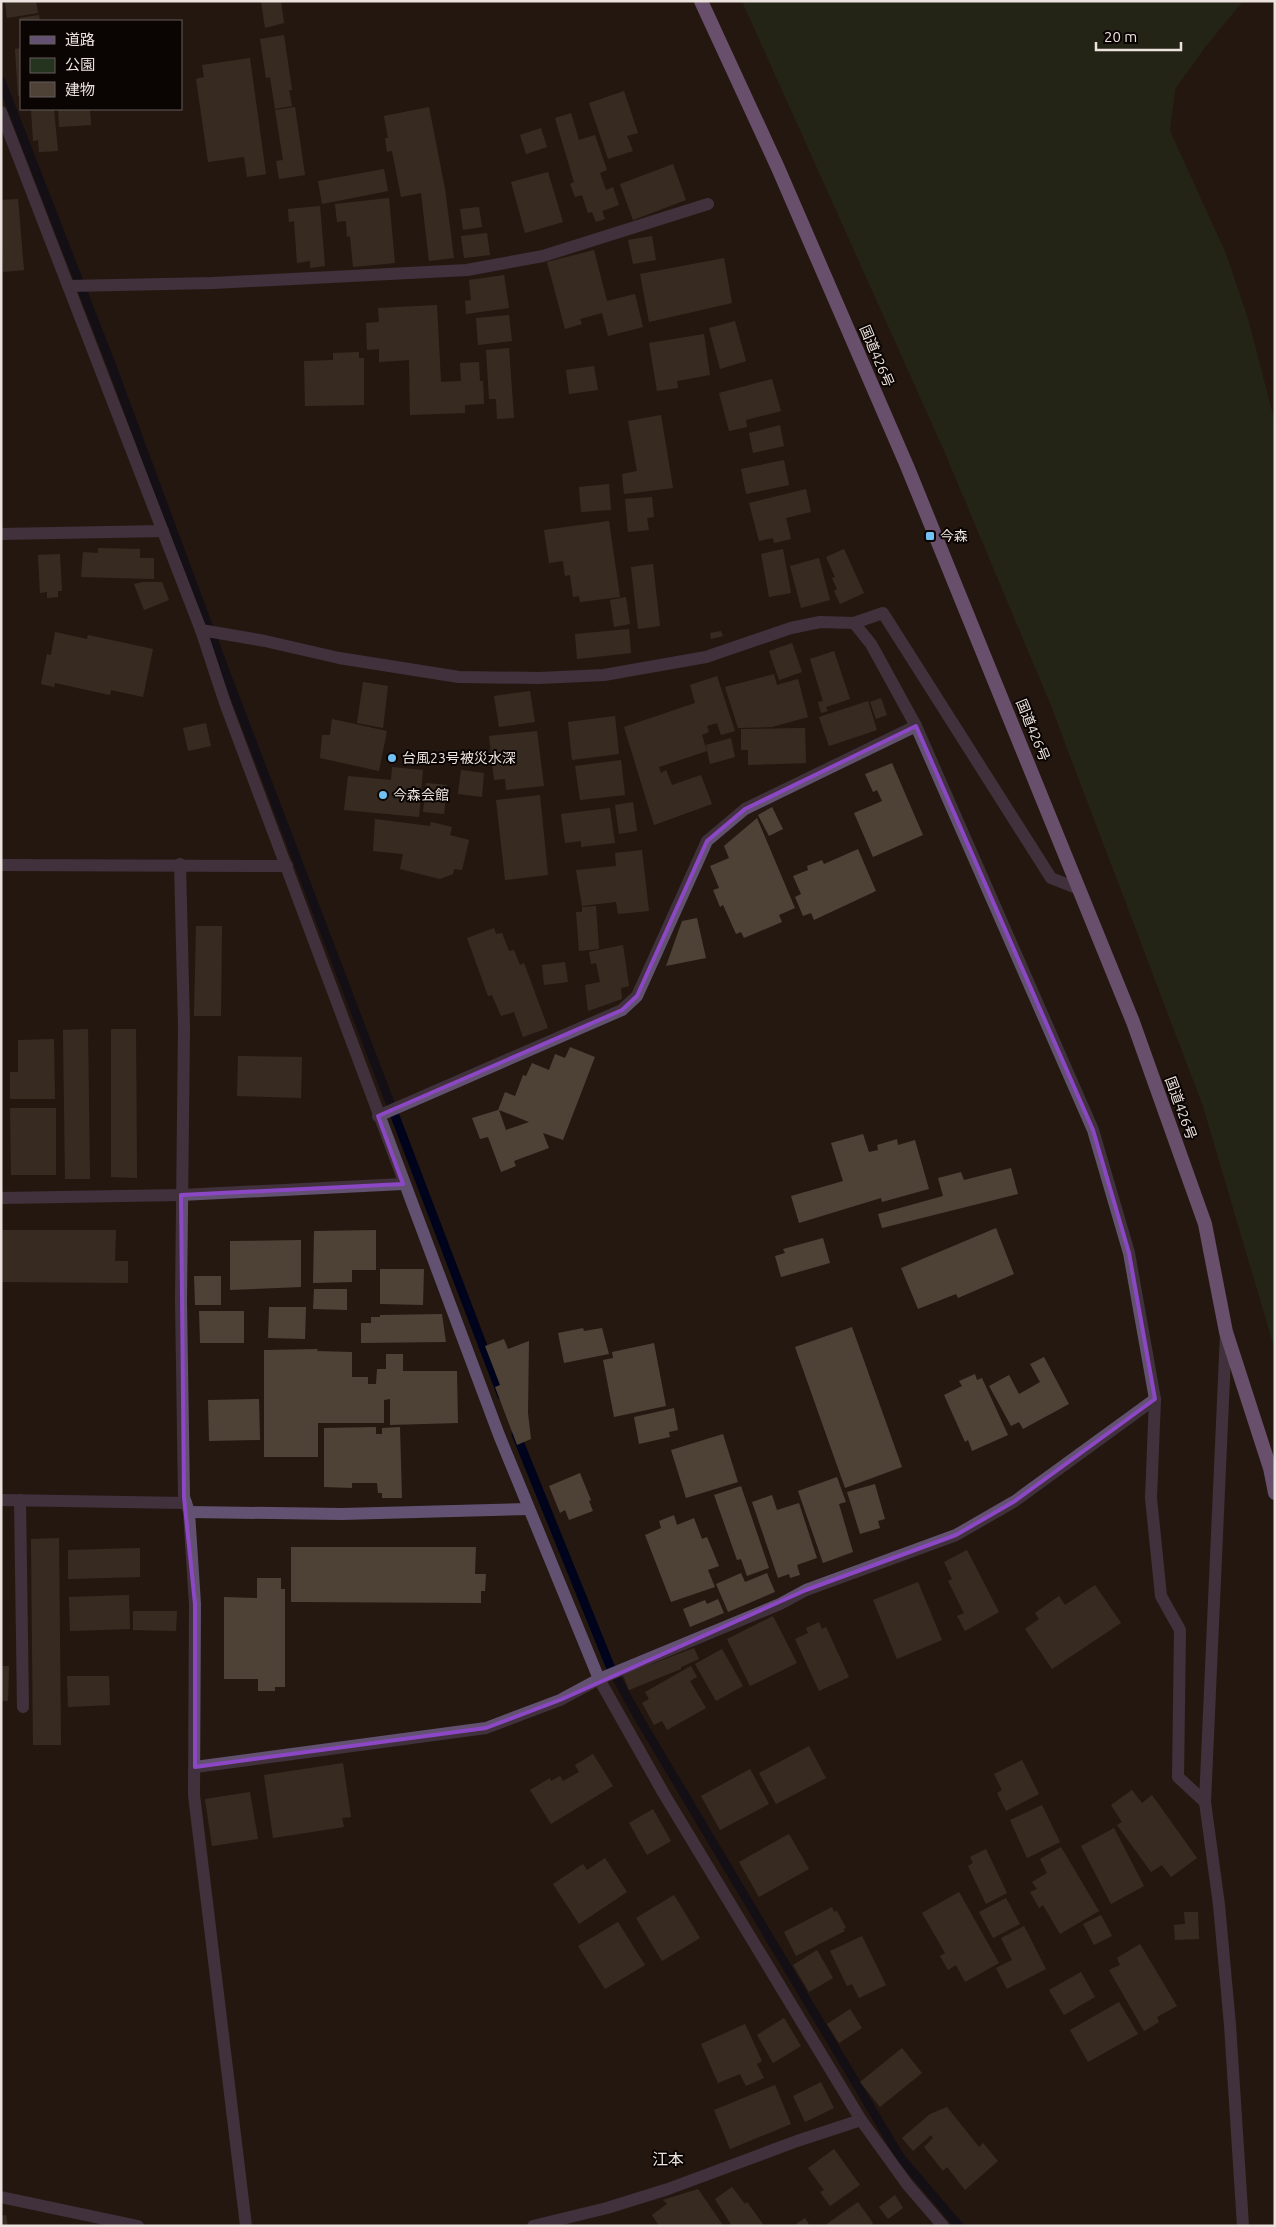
<svg xmlns="http://www.w3.org/2000/svg" width="1276" height="2227" viewBox="0 0 1276 2227" font-family="Ubuntu,'Noto Sans JP',sans-serif">
  <style>
    .green { fill: #25341e }
    .lines { fill: none; stroke-linecap: round; stroke-linejoin: round }
    .stream { stroke: #00031c; stroke-width: 9 }
    .building { fill: #4e4237; fill-rule: evenodd }
    .minor { stroke: #625171; stroke-width: 12 }
    .trunk { stroke: #ba92da; stroke-width: 14 }
    .marked { fill: none; stroke: #8c47c4; stroke-width: 4; stroke-linejoin: round }
    .poi-dot { fill: #72c1f5; stroke: #0a0503; stroke-width: 2 }
    .labels { text-anchor: middle; stroke-width: 4; stroke-linejoin: round; paint-order: stroke }
    .street-label { font-size: 14px; fill: #ece2de; stroke: #0a0503 }
    .poi-label { font-size: 14px; fill: #ece2de; stroke: #0a0503; text-anchor: start }
    .quarter-label { font-size: 16px; fill: #ece2de; stroke: #0a0503 }
  </style>
  <rect width="100%" height="100%" fill="#251811"/>
  <path class="green" d="M742 1H1243L1205 47 1175 89 1170 131 1226 254 1248 319 1275 423V1350L1203 1106 1050 703 943 448Z"/>
  <g class="lines">
    <g class="stream">
      <path d="M1 81 111 364 225 671 502 1396"/>
      <path d="M516 1434 610 1666 637 1715 900 2157 959 2226"/>
    </g>
  </g>
  <g class="building">
    <path d="M5 1H36L38 13 7 18Z"/>
    <path d="M261 1H281L284 23 265 28Z"/>
    <path d="M39 15 40 21H21L20 27 19 18Z"/>
    <path d="M284 35 292 90H289L292 106 275 109 270 77 266 78 260 39Z"/>
    <path d="M21 48V95L18 96 15 49Z"/>
    <path d="M250 58 266 174 247 177 244 157 208 162 196 79 204 77 202 65Z"/>
    <path d="M624 91 638 133 627 136 633 151 608 159 589 103Z"/>
    <path d="M295 107 305 175 279 179 276 161 283 160 275 110Z"/>
    <path d="M429 107 445 189 454 258 429 261 421 193 401 197 392 151 387 152 385 138H388L384 116Z"/>
    <path d="M31 109H54L58 151 39 152 38 140 33 141Z"/>
    <path d="M58 109H90L91 125 59 127Z"/>
    <path d="M571 113 579 140 595 135 607 170 600 173 606 190 613 187 619 205 602 211 605 219 596 222 592 212 588 213 582 195 575 197 570 184 574 182 555 118Z"/>
    <path d="M541 128 547 147 526 154 520 135Z"/>
    <path d="M673 164 686 200 633 220 620 184Z"/>
    <path d="M384 169 388 191 322 204 318 181Z"/>
    <path d="M548 172 563 222 525 233 511 182Z"/>
    <path d="M389 198 395 263 353 267 350 236 347 237 346 221 337 222 335 204Z"/>
    <path d="M18 199 24 270 3 272 1 200Z"/>
    <path d="M320 206 325 266 310 268V261L297 263 294 221 289 222 288 209Z"/>
    <path d="M479 207 482 227 463 230 460 209Z"/>
    <path d="M487 233 490 255 464 258 461 236Z"/>
    <path d="M652 236 656 260 633 264 628 240Z"/>
    <path d="M594 250 607 301 635 294 643 327 608 336 602 313 580 319 582 324 565 329 547 262Z"/>
    <path d="M724 258 732 303 649 322 640 274Z"/>
    <path d="M504 275 509 308 466 314 465 301 471 300 469 280Z"/>
    <path d="M437 305 441 382 461 381 460 363 479 362 480 381H483L484 404 465 405V413L410 415 409 360 379 362V349L367 350 366 323 379 322 378 308Z"/>
    <path d="M509 315 512 341 478 345 476 318Z"/>
    <path d="M735 321 746 361 720 369 709 328Z"/>
    <path d="M704 334 710 375 677 381 678 388 657 391 649 343Z"/>
    <path d="M509 348 514 418 497 419 496 399H489L486 350Z"/>
    <path d="M359 352V358H364V405L305 406 304 361 333 360V353Z"/>
    <path d="M594 366 598 390 569 394 566 370Z"/>
    <path d="M772 379 781 411 746 420 747 427 729 431 719 393Z"/>
    <path d="M661 415 673 488 624 494 622 474 637 471 628 421Z"/>
    <path d="M780 425 784 446 753 453 749 433Z"/>
    <path d="M784 460 789 485 746 494 741 469Z"/>
    <path d="M609 484 611 510 581 512 579 487Z"/>
    <path d="M806 489 811 512 786 518 791 539 774 543 773 538 759 541 749 503Z"/>
    <path d="M652 497 654 517 647 518 649 530 628 532 625 499Z"/>
    <path d="M609 521 620 597 580 602 579 596 573 597 570 575 565 576 563 561 549 563 544 530Z"/>
    <path d="M98 548 140 549V558H154V579L81 577 83 552 98 553Z"/>
    <path d="M783 549 791 593 769 597 761 554Z"/>
    <path d="M844 549 864 593 840 604 834 591 837 589 832 578 835 577 826 557Z"/>
    <path d="M60 554 62 591H58V597L47 598V592L40 593 38 555Z"/>
    <path d="M819 558 830 600 801 608 790 566Z"/>
    <path d="M653 564 660 626 638 629 631 567Z"/>
    <path d="M143 582H162L169 600 144 610 134 584Z"/>
    <path d="M626 597 630 624 614 627 610 600Z"/>
    <path d="M629 629 631 653 577 659 575 634Z"/>
    <path d="M721 631 723 636 711 639 710 633Z"/>
    <path d="M55 632 87 639 88 635 153 649 143 697 111 690 110 695 55 683 54 687 41 684 47 654 51 655Z"/>
    <path d="M792 643 802 672 779 680 769 651Z"/>
    <path d="M834 651 850 699 826 707 828 711 821 713 818 702 823 701 810 659Z"/>
    <path d="M774 674 777 685 798 679 808 717 772 727 738 728 725 687Z"/>
    <path d="M717 676 735 731 721 735 717 723 707 726 709 732 702 735 707 751 659 767 661 773 666 770 672 785 701 775 712 804 654 825 624 727 695 703 690 685Z"/>
    <path d="M363 682 388 686 383 728 357 723Z"/>
    <path d="M530 691 535 722 499 727 494 696Z"/>
    <path d="M881 698 887 715 876 719 870 702Z"/>
    <path d="M868 701 877 730 829 746 819 717Z"/>
    <path d="M615 716 619 754 572 760 568 722Z"/>
    <path d="M332 719 387 731 379 771 320 758 322 735H330Z"/>
    <path d="M206 723 211 746 188 751 183 728Z"/>
    <path d="M805 728 806 763 748 765V750H741V729Z"/>
    <path d="M537 731 544 786 506 790 505 779 494 780 489 736Z"/>
    <path d="M731 738 735 757 710 764 706 745Z"/>
    <rect x="451" y="758" width="7" height="7"/>
    <path d="M621 760 625 795 580 800 575 766Z"/>
    <path d="M892 763 923 835 873 857 854 813 882 801 877 790 873 792 865 774Z"/>
    <path d="M392 767 423 770 419 817 344 810 348 776 391 780Z"/>
    <path d="M461 770 484 773 482 797 458 794Z"/>
    <path d="M426 783 447 785 444 814 423 812Z"/>
    <path d="M540 795 548 875 505 880 496 800Z"/>
    <path d="M633 802 637 831 619 834 615 805Z"/>
    <path d="M772 807 783 829 769 836 758 815Z"/>
    <path d="M610 808 615 843 581 847V841L565 843 561 814Z"/>
    <path d="M757 818 795 908 779 915 782 922 744 938 741 932 736 934 723 905 720 907 713 890 719 888 710 866 729 858 724 846Z"/>
    <path d="M375 819 430 826 431 822 452 827 450 835 469 840 462 870 454 869 453 874 440 879 400 869 403 854 373 851Z"/>
    <path d="M858 849 876 891 814 920 811 913 803 916 795 897 801 894 793 876 808 870 807 866 822 860 824 864Z"/>
    <path d="M642 850 649 911 618 914 616 902 582 906 576 870 616 866 615 853Z"/>
    <path d="M596 906 599 949 579 951 576 912H582V907Z"/>
    <path d="M697 918 706 958 666 966 682 921Z"/>
    <path d="M196 926H222L221 1016H194Z"/>
    <path d="M494 928 496 934 502 933 509 951 514 950 520 965 524 963 548 1028 523 1037 514 1012 501 1016 492 995 488 996 467 938Z"/>
    <path d="M623 945 629 986 621 988 622 999 588 1011 585 985 600 982 596 963 591 964 589 952Z"/>
    <path d="M565 962 568 982 544 985 542 965Z"/>
    <path d="M88 1029 90 1179H65L63 1030Z"/>
    <path d="M111 1029H136L137 1178 111 1177Z"/>
    <path d="M54 1039 55 1099H10V1072H18V1040Z"/>
    <path d="M570 1047 595 1057 563 1140 543 1133 549 1148 514 1161 516 1166 501 1172 488 1137 480 1139 472 1118 498 1110 505 1092 515 1096 523 1075 526 1076 532 1063 549 1070 555 1054 565 1058ZM499 1110 529 1122 506 1130Z"/>
    <path d="M238 1056 302 1057 301 1098 237 1096Z"/>
    <path d="M10 1108H56V1175H11Z"/>
    <path d="M863 1134 869 1152 878 1150 877 1145 897 1139 898 1145 915 1140 929 1189 882 1202 881 1198 799 1223 791 1196 843 1181 831 1143Z"/>
    <path d="M1011 1168 1018 1194 882 1228 878 1214 943 1196 938 1178 961 1172 964 1180Z"/>
    <path d="M996 1228 1014 1274 958 1298 956 1294 918 1309 901 1268Z"/>
    <path d="M1 1230H116L115 1261H128V1283L1 1282Z"/>
    <path d="M376 1230V1270H352V1282L313 1283 314 1231Z"/>
    <path d="M823 1238 830 1263 781 1277 775 1256 785 1253 783 1249Z"/>
    <path d="M301 1240V1287L230 1290V1241Z"/>
    <path d="M380 1269H424L423 1305 380 1304Z"/>
    <path d="M194 1276H221V1305H195Z"/>
    <path d="M314 1289H347V1310L313 1309Z"/>
    <path d="M269 1307H306L305 1339 268 1338Z"/>
    <path d="M199 1311H244V1343H200Z"/>
    <path d="M442 1314 446 1342 361 1343V1323H371V1317H380V1315Z"/>
    <path d="M852 1327 902 1467 845 1488 795 1347Z"/>
    <path d="M583 1328 584 1331 602 1328 609 1354 564 1363 558 1333Z"/>
    <path d="M504 1339 508 1349 529 1341 528 1413 531 1439 517 1445 495 1387 500 1385 485 1346Z"/>
    <path d="M654 1343 666 1406 614 1417 603 1360 613 1358 612 1352Z"/>
    <path d="M318 1349 317 1351 352 1352V1377H368V1384H376L377 1369H386V1354H403V1371H457L458 1423 390 1425V1399L384 1400V1423H318V1457H264V1350Z"/>
    <path d="M1044 1357 1069 1404 1023 1429 1019 1422 1011 1426 989 1386 1009 1375 1019 1394 1040 1382 1030 1364Z"/>
    <path d="M975 1374 977 1380 982 1378 1008 1435 972 1451 968 1440 965 1442 944 1395 962 1386 959 1381Z"/>
    <path d="M259 1399 260 1440 209 1441 208 1400Z"/>
    <path d="M674 1408 678 1430 669 1432 670 1437 639 1444 634 1417Z"/>
    <path d="M376 1427V1434H382V1428L400 1427 402 1498H382V1493H378L377 1483H352V1488L324 1487V1428Z"/>
    <path d="M723 1434 738 1482 686 1498 671 1450Z"/>
    <path d="M580 1473 591 1500 589 1501 593 1511 569 1520 565 1510 560 1513 549 1486Z"/>
    <path d="M837 1477 846 1502 839 1504 853 1552 823 1563 798 1491Z"/>
    <path d="M875 1484 885 1519 878 1521 880 1528 860 1534 847 1492Z"/>
    <path d="M741 1486 769 1568 747 1576 741 1559 737 1560 714 1495Z"/>
    <path d="M772 1495 777 1510 799 1503 817 1558 797 1565 800 1575 790 1578 789 1574 778 1578 752 1502Z"/>
    <path d="M674 1515 677 1525 694 1518 702 1539 707 1537 719 1566 708 1570 715 1587 671 1602 645 1535 661 1528 659 1521Z"/>
    <path d="M59 1538 61 1745H33L31 1539Z"/>
    <path d="M291 1547H476L475 1574H486L485 1591H481V1603L291 1602Z"/>
    <path d="M140 1548V1577L68 1579V1550Z"/>
    <path d="M967 1550 999 1612 965 1631 957 1616 964 1613 948 1581 952 1579 944 1562Z"/>
    <path d="M741 1573 745 1582 767 1573 775 1592 728 1612 716 1584Z"/>
    <path d="M257 1578H281V1589H285V1687H275V1691H258V1679H224V1597L257 1598Z"/>
    <path d="M918 1582 942 1640 897 1659 873 1600Z"/>
    <path d="M1095 1585 1121 1623 1052 1669 1025 1629 1039 1619 1035 1613 1059 1596 1065 1605Z"/>
    <path d="M129 1595 130 1629 70 1631 69 1597Z"/>
    <path d="M718 1599 724 1613 690 1627 683 1609 705 1600 707 1604Z"/>
    <path d="M133 1611H177L176 1631 133 1630Z"/>
    <path d="M773 1616 797 1663 750 1686 727 1639Z"/>
    <path d="M819 1622 822 1629 826 1627 849 1677 819 1691 795 1639 808 1633 806 1628Z"/>
    <path d="M694 1648 699 1659 681 1667V1669L629 1690 623 1675Z"/>
    <path d="M722 1649 743 1686 716 1701 695 1664Z"/>
    <path d="M1 1666H9L8 1701H1Z"/>
    <path d="M691 1666 697 1677 690 1681 706 1708 667 1730 662 1721 654 1725 642 1703 649 1699 645 1692Z"/>
    <path d="M67 1676H109L110 1705 68 1707Z"/>
    <path d="M809 1746 826 1778 776 1804 759 1773Z"/>
    <path d="M593 1754 613 1786 551 1824 530 1790 550 1778 551 1781 560 1776 563 1781 579 1772 575 1765Z"/>
    <path d="M1022 1760 1039 1794 1006 1811 997 1793 1002 1790 994 1774Z"/>
    <path d="M343 1763 351 1817 342 1818 344 1827 273 1838 264 1775Z"/>
    <path d="M750 1769 769 1804 720 1830 701 1796Z"/>
    <path d="M1132 1790 1142 1803 1152 1795 1197 1858 1171 1877 1162 1865 1151 1872 1117 1825 1122 1822 1111 1805Z"/>
    <path d="M250 1792 258 1839 212 1846 205 1799Z"/>
    <path d="M1042 1805 1060 1842 1027 1858 1010 1820Z"/>
    <path d="M653 1809 671 1841 647 1855 629 1823Z"/>
    <path d="M1114 1828 1144 1886 1111 1904 1081 1846Z"/>
    <path d="M789 1834 809 1869 759 1897 739 1862Z"/>
    <path d="M1061 1847 1099 1911 1060 1934 1043 1905 1039 1908 1030 1892 1037 1889 1032 1882 1047 1873 1040 1859Z"/>
    <path d="M986 1849 1007 1893 986 1904 968 1866 973 1863 970 1857Z"/>
    <path d="M605 1858 627 1892 579 1924 553 1884 583 1864 587 1870Z"/>
    <path d="M959 1892 999 1963 965 1982 956 1965 948 1970 940 1956 945 1953 922 1913Z"/>
    <path d="M674 1895 700 1938 662 1961 636 1918Z"/>
    <path d="M1006 1898 1020 1924 993 1938 979 1912Z"/>
    <path d="M832 1907 834 1912 837 1911 846 1928 843 1929 845 1931 796 1956 784 1932Z"/>
    <path d="M1184 1912H1198L1199 1939 1175 1940 1174 1925 1185 1924Z"/>
    <path d="M1101 1915 1112 1936 1094 1945 1083 1924Z"/>
    <path d="M618 1922 645 1965 605 1989 578 1946Z"/>
    <path d="M1024 1926 1046 1969 1007 1989 996 1968 1012 1960 1001 1938Z"/>
    <path d="M862 1936 886 1985 859 1998 852 1984 847 1986 830 1951Z"/>
    <path d="M1140 1944 1177 2006 1157 2017 1159 2022 1144 2031 1109 1970 1120 1965 1117 1958Z"/>
    <path d="M817 1950 833 1978 809 1992 793 1965Z"/>
    <path d="M1081 1972 1095 1997 1064 2015 1049 1990Z"/>
    <path d="M1119 2002 1138 2034 1088 2062 1070 2030Z"/>
    <path d="M850 2009 862 2028 839 2043 827 2024Z"/>
    <path d="M784 2018 801 2046 773 2063 757 2035Z"/>
    <path d="M745 2024 762 2061 757 2064 764 2078 746 2086 740 2074 718 2083 701 2044Z"/>
    <path d="M902 2048 922 2073 880 2107 860 2082Z"/>
    <path d="M821 2082 834 2108 805 2122 793 2096Z"/>
    <path d="M775 2085 791 2124 730 2149 714 2110Z"/>
    <path d="M947 2107 979 2147 983 2143 998 2161 965 2190 947 2167 943 2171 924 2147 933 2138 931 2135 913 2151 902 2138 930 2114Z"/>
    <path d="M834 2149 860 2185 830 2206 820 2192 824 2190 808 2168Z"/>
    <path d="M732 2187 745 2204 747 2202 763 2224 760 2226H732L715 2199Z"/>
    <path d="M698 2189 722 2224 720 2226H659L652 2215 667 2204 663 2200Z"/>
    <path d="M895 2195 903 2208 888 2219 879 2207Z"/>
    <path d="M858 2202 873 2223 870 2226H824Z"/>
    <path d="M6 2215 8 2226H1V2216Z"/>
    <path d="M805 2218 810 2226H793Z"/>
  </g>
  <g class="lines">
    <g class="minor">
      <path d="M1 112 201 630 225 703 499 1435 599 1679 664 1794 861 2120 907 2184 943 2226"/>
      <path d="M68 286 213 283 467 270 543 256 708 204"/>
      <path d="M1 534 163 531"/>
      <path d="M854 623 883 613 1051 878 1079 889"/>
      <path d="M201 630 265 641 339 658 459 677 539 678 604 675 706 657 791 628 820 622 854 623 871 644 916 726 1093 1130 1129 1253 1155 1399 1151 1498 1161 1596 1180 1630 1178 1777 1205 1802"/>
      <path d="M180 864 184 1026 181 1301 184 1497 189 1512 195 1604 194 1795 246 2226"/>
      <path d="M1 865 287 866"/>
      <path d="M378 1116 622 1010 637 996 707 841 745 809 916 726"/>
      <path d="M1 1198 181 1195 403 1184"/>
      <path d="M1226 1334 1205 1802 1219 1905 1230 2025 1243 2226"/>
      <path d="M1 1500 186 1503"/>
      <path d="M20 1500 23 1707"/>
      <path d="M189 1512 342 1514 528 1509"/>
      <path d="M195 1767 486 1728 560 1700 599 1679 780 1604 806 1590 956 1535 1015 1501 1155 1399"/>
      <path d="M1 2197 138 2226"/>
      <path d="M533 2226 607 2208 668 2189 797 2141 861 2120"/>
    </g>
    <path class="trunk" d="M701 1 778 168 907 466 1133 1022 1205 1224 1226 1332 1270 1468 1275 1493"/>
  </g>
  <path d="M0 0H1276V2227H0ZM916 726 1093 1130 1129 1253 1155 1399 1015 1501 956 1535 806 1590 560 1700 486 1728 195 1767V1604L184 1497 181 1195 403 1184 378 1116 622 1010 637 996 707 841 745 809Z" fill="#251811" fill-opacity=".55" fill-rule="evenodd"/>
  <path class="marked" d="M916 726 1093 1130 1129 1253 1155 1399 1015 1501 956 1535 806 1590 560 1700 486 1728 195 1767V1604L184 1497 181 1195 403 1184 378 1116 622 1010 637 996 707 841 745 809Z"/>
  <g class="poi-dot">
    <rect x="925" y="531" width="10" height="10" rx="2.5"/>
    <circle cx="392" cy="758" r="5"/>
    <circle cx="383" cy="795" r="5"/>
  </g>
  <g class="labels">
    <g class="street-label">
      <text transform="translate(877 356) rotate(67)" y="5">国道426号</text>
      <text transform="translate(1033 730) rotate(68)" y="5">国道426号</text>
      <text transform="translate(1181 1108) rotate(70)" y="5">国道426号</text>
    </g>
    <g class="poi-label">
      <text x="940" y="541">今森</text>
      <text x="402" y="763">台風23号被災水深</text>
      <text x="393" y="800">今森会館</text>
    </g>
    <g class="quarter-label">
      <text x="668" y="2165">江本</text>
    </g>
  </g>
  <rect width="1276" height="2227" fill="none" stroke="#ece2de" stroke-width="5"/>
  <rect x="20" y="20" width="162" height="90" fill="#0a0503" stroke="#645d5b"/>
  <rect x="30" y="36" width="25" height="8" fill="#625171" stroke="#645d5b"/>
  <text x="65" y="45" font-size="15" fill="#ece2de">道路</text>
  <rect x="30" y="58" width="25" height="15" fill="#25341e" stroke="#645d5b"/>
  <text x="65" y="70" font-size="15" fill="#ece2de">公園</text>
  <rect x="30" y="82" width="25" height="15" fill="#4e4237" stroke="#645d5b"/>
  <text x="65" y="95" font-size="15" fill="#ece2de">建物</text>
  <path d="M1096 42v8h85v-8" fill="none" stroke="#ece2de" stroke-width="2.5"/>
  <text x="1104" y="42" font-size="15" fill="#ece2de" stroke="#0a0503" stroke-width="4" paint-order="stroke">20 m</text>
</svg>
